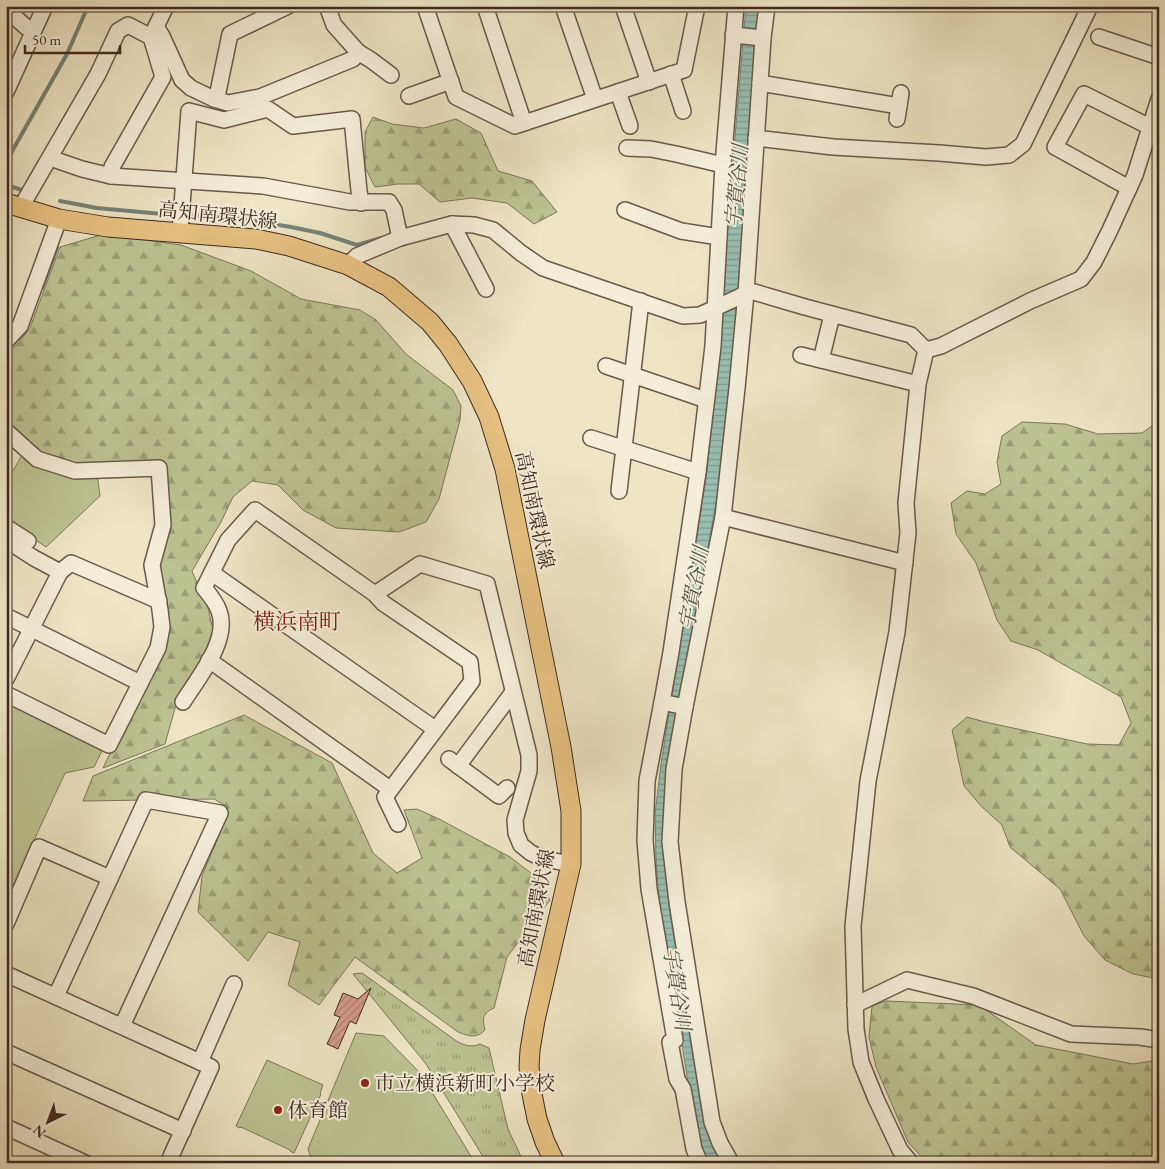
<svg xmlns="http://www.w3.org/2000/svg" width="1165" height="1169" viewBox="0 0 1165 1169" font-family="'EB Garamond','Noto Serif JP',serif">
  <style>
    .grass { fill: url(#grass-tufts); stroke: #7c765a }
    .forest { fill: url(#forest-firs); stroke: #7c765a }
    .park { fill: #bcc392; stroke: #7c765a }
    .water { fill: url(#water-rules); stroke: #748378 }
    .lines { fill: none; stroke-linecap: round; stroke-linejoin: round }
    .stream { stroke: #748378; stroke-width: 4 }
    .building { fill: url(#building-hatch); stroke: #3d2a21 }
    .minor-casing { stroke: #69594a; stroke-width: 18 }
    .major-casing { stroke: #3d2a21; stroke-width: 21 }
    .minor { stroke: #f4eed9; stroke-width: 15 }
    .major { stroke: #e7c282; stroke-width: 19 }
    .poi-dot { fill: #8f2418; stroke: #f4eed9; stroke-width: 2 }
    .labels { text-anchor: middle; stroke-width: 4; stroke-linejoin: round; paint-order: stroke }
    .street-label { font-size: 20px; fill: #3d2a21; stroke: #f4eed9 }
    .poi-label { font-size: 20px; fill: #3d2a21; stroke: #f4eed9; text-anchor: start }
    .water-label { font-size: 21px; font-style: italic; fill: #544f45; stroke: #f4eed9 }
    .quarter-label { font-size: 22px; fill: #7a1f14; stroke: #f4eed9 }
  </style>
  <defs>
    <pattern id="grass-tufts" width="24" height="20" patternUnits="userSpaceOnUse" patternTransform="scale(1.25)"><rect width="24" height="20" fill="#bcc392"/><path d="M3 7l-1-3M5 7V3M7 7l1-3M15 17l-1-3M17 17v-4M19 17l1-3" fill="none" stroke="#9a9f77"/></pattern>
    <pattern id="forest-firs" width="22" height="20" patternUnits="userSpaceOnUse" patternTransform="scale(1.25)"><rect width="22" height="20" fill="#bcc392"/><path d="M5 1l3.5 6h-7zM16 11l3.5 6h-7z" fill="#9a9f77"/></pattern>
    <pattern id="water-rules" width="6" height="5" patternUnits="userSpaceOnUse" patternTransform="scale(1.25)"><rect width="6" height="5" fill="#99bfb2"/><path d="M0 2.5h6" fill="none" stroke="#7e9b90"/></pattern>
    <pattern id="building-hatch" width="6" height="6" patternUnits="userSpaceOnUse" patternTransform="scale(1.25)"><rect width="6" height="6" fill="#d69b89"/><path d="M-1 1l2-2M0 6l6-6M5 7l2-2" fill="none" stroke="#af7f70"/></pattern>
  </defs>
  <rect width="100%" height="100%" fill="#eee5c5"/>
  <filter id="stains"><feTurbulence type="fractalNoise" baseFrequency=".004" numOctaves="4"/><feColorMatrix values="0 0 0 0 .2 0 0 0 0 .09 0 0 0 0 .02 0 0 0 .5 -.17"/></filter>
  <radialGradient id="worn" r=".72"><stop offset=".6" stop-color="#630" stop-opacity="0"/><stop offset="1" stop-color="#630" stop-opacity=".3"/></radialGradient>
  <path class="grass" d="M362 973 455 1040C462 1045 472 1048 480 1044L489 1048 508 1129 524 1163H487L426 1064 353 974Z"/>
  <g class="forest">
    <path d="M373 117 392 124 424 128 456 119 481 133 498 171 532 181 557 212 534 224 507 203 472 198 440 202 419 184H398L375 187 365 167V132Z"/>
    <path d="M104 234 181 245 251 271 301 299 360 310 376 320 406 354 453 390 461 406 460 420 439 499 426 522 399 532 336 528 303 510 278 485 252 481 233 497 221 522 192 571 208 608 213 630 207 649 179 694 165 744 103 768 161 649 155 564 162 464 75 469 38 457 6 424V365L12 351 30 328 60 247Z"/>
    <path d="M1159 421V979L1133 974 1105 960 1084 936 1060 889 1010 847 1002 825 982 807 964 786 952 730 967 717 985 722 1087 744 1119 745 1131 723 1121 697 1038 650 1011 641 997 620 976 563 956 534 951 503 967 491 985 494 1001 484 997 462 1002 436 1022 422 1065 424 1098 434 1142 433Z"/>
    <path d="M244 715 332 763 373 853 397 873 422 858 404 810 417 809 439 819 510 857 531 873 550 900 507 957 494 1008C483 1013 482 1018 485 1030 477 1039 468 1036 458 1032L355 957 319 1005 288 985 300 942 268 932 248 961 198 912 202 876 225 821 228 807 214 799 83 801 93 776Z"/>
    <path d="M886 1001 979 1005 1036 1045 1133 1064 1159 1060V1163H927L908 1142 876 1067 869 1037 872 1006Z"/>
  </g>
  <g class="park">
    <path d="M24 452 97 473 100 496 46 547 6 520V482Z"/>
    <path d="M6 703 102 751 94 767 65 773 6 901Z"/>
    <path d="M356 1033 384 1036 421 1074 475 1163H313L308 1149Z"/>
    <path d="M267 1060 323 1085 320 1093 321 1094 294 1153 290 1151V1150L241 1127 240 1128 236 1126Z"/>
  </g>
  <path class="water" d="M746 6H759L730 399 720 480 669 769 665 858 669 906 702 1111C707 1130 711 1147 724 1163H708L699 1142 690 1095 659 899 656 861 655 814 661 764 706 479 715 398 722 291Z"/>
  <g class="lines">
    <g class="stream">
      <path d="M6 162 67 54 88 6"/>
      <path d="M6 185 22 190"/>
      <path d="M60 201 97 208 173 215"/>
      <path d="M190 215 242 219 291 227 320 233 357 245 381 238"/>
      <path d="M42 288 57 247"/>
      <path d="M6 356 8 351 19 337"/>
    </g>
  </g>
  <path class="building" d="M371 988 356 1024 350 1021 338 1049 327 1044 340 1017 334 1015 343 993 358 999Z"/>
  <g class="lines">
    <g class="minor-casing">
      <g id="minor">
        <path d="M327 6 334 25 358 52 371 60 391 75"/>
        <path d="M425 6 456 97 515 126 684 70 697 6"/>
        <path d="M485 6 524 123"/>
        <path d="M563 6 595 99"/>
        <path d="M623 6 649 82"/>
        <path d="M6 9 26 27 33 31"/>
        <path d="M156 27 162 36 182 80 191 88 214 99 228 103 260 97 353 59 358 52"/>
        <path d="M733 35 763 38"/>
        <path d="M1099 37 1159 57"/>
        <path d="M671 74 683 111"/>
        <path d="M760 83 899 106"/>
        <path d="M6 92 45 6"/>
        <path d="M618 92 630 126"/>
        <path d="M409 96 451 81"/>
        <path d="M214 99 218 92 230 34 288 6"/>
        <path d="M897 119 901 93"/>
        <path d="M756 138 833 147 939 153 986 157 1009 155 1023 144 1090 6"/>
        <path d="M627 148 651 149 676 154 723 165"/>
        <path d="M50 158 82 169 111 176 263 186 350 202H389L394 210 400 238"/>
        <path d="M111 176 112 167 163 77 151 37"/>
        <path d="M1129 188 1055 147 1084 94 1150 127"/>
        <path d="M21 207 98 74 118 31 128 25 151 37 166 6"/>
        <path d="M625 210 681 231 719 237"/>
        <path d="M452 224 486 289"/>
        <path d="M180 232 189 111 224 120 268 109 293 126 352 119 359 191 361 203"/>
        <path d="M348 265 357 256 400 238 452 224 474 225 493 230 521 253 543 268 683 316 700 315 739 297 746 293 754 292 805 307 911 335 926 350"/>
        <path d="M6 341 20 326 59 219"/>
        <path d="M926 350 941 346 1030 301 1081 279 1094 262 1110 230 1135 175 1159 99"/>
        <path d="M801 355 918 384"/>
        <path d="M821 360 832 315"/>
        <path d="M606 366 706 400"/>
        <path d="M6 431 37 459 75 471 159 468 163 525 152 565 160 610 162 627 158 648 109 745 6 694"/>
        <path d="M591 438 698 472"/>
        <path d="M619 491 641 301"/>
        <path d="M723 517 905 563"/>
        <path d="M6 527 28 541"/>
        <path d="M6 540 34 558 60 572 6 679"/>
        <path d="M60 572 71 563 159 601"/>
        <path d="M212 573 435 729"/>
        <path d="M375 594 420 564 487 584 529 755V771L515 820 516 833 521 845 531 853 544 859 571 864"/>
        <path d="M6 616 140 683"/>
        <path d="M209 660 390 789"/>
        <path d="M183 702C198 678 230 640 219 611 216 602 210 595 204 588L228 540 255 510 375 594 383 603 470 662 472 681 385 797 398 824"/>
        <path d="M662 702 647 781 645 840 649 889 675 1040 670 1042 677 1079 683 1089 694 1149 700 1163"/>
        <path d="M685 707 662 702 671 652 698 472 713 346 723 165 736 6"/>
        <path d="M449 759 499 796 507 788"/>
        <path d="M458 766 513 692"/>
        <path d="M6 924 39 847 110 878"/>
        <path d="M6 974 211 1067 168 1163"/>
        <path d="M56 996 146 800 220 813 122 1026"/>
        <path d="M855 1005 907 980 973 996 1071 1034 1140 1037 1159 1040"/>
        <path d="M6 1052 183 1131"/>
        <path d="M200 1062 234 984"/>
        <path d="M6 1127 85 1163"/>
        <path d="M729 1159 720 1143 712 1122 677 902 670 842 674 769 685 707 723 517 737 388 746 293 763 38 767 6"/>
        <path d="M911 1163 900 1150 876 1099 861 1062 856 1029 853 926 868 781 897 632 908 533 906 503 918 384 926 350"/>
      </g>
    </g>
    <g class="major-casing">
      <path id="major" d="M6 203 59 219 108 227 256 239 289 246 348 265 389 287 430 322 448 344 472 381 489 417 505 469 561 747 571 811V864L535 1020 530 1050 529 1067 532 1094 537 1119 545 1142 555 1163"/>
    </g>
    <use href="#minor" class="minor"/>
    <use href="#major" class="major"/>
  </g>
  <g class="poi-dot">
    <circle cx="365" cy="1083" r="5"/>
    <circle cx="278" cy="1110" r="5"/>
  </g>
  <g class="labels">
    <g class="street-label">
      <text transform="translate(218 215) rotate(6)" y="7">高知南環状線</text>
      <text transform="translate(535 510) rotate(78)" y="7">高知南環状線</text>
      <text transform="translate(536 908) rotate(-79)" y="7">高知南環状線</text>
    </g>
    <g class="poi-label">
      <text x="375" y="1090">市立横浜新町小学校</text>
      <text x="288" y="1117">体育館</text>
    </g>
    <g class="water-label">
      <text transform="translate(737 186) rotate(-85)" y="7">宇賀谷川</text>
      <text transform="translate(694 588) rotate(-80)" y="7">宇賀谷川</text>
      <text transform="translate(677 989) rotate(81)" y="7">宇賀谷川</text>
    </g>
    <g class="quarter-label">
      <text x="297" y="629">横浜南町</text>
    </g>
  </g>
  <rect width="1165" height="1169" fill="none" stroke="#eee5c5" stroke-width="25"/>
  <rect x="8" y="8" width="1150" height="1154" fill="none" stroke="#3d2a21" stroke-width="2.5"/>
  <rect x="12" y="12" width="1140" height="1144" fill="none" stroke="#3d2a21"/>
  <g transform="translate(48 1122) rotate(222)" stroke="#f4eed9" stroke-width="4" paint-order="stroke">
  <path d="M0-4L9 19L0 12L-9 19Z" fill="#3d2a21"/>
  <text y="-8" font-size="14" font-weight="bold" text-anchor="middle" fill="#3d2a21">N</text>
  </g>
  <path d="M25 45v8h95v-8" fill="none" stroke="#3d2a21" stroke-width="2.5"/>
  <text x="32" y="45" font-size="15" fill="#3d2a21" stroke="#f4eed9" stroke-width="4" paint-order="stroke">50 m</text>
  <rect width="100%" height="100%" filter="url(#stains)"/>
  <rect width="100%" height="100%" fill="url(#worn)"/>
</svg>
